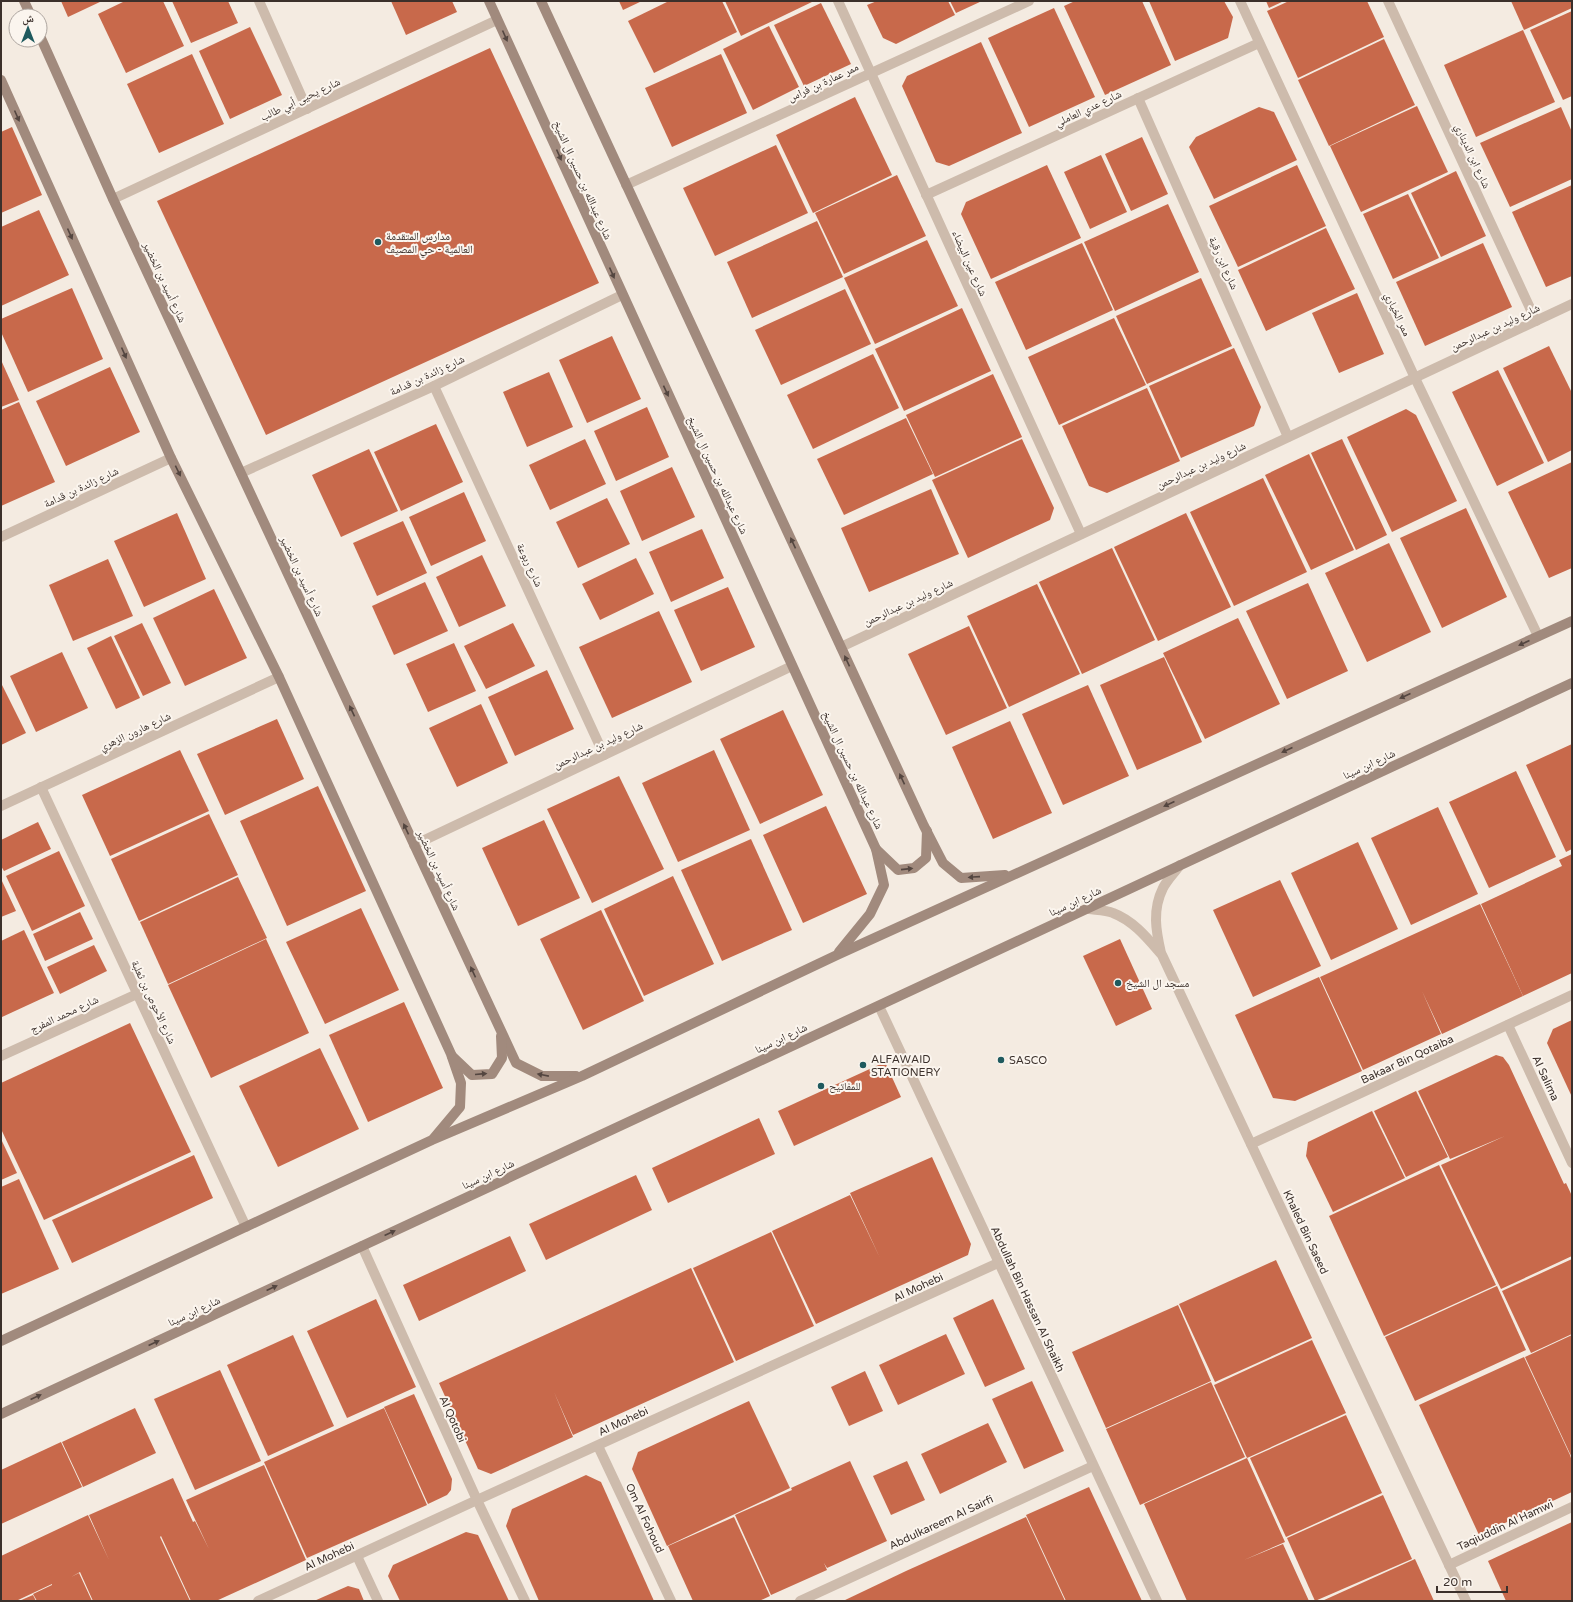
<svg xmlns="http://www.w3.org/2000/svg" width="1573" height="1602" viewBox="0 0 1573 1602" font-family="'Varela Round','Noto Naskh Arabic',sans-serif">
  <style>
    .building { fill: #c8694b }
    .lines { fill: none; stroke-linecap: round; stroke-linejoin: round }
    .street { stroke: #cdbbac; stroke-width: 10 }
    .secondary { stroke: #a18a7d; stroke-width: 10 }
    .oneway { fill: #544640 }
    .poi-dot { fill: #1f5a5e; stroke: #fbf5ee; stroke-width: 1.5 }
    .labels { text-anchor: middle; stroke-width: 4; stroke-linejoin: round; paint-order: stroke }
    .street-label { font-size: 11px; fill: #3b302b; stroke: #fbf5ee }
    .poi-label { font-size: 11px; fill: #3b302b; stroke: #fbf5ee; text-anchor: start }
  </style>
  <rect width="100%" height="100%" fill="#f4ebe1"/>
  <g class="building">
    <path d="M61 1H102L68 17Z"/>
    <path d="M125 1H163L184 46 126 73 98 14Z"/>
    <path d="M172 1H228L238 23 191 43Z"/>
    <path d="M391 1H452L457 12 406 35Z"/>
    <path d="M619 1H642L623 10Z"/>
    <path d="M669 1H722L737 32 654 73 628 21Z"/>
    <path d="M725 1H814L741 36Z"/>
    <path d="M877 1H948L955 15 896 44 883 38 867 5Z"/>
    <path d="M950 1H982L956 13Z"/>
    <path d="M1075 1H1142L1171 65 1105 95 1064 6Z"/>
    <path d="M1149 1H1224L1233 17 1228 38 1175 61Z"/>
    <path d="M1266 1H1284L1269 8Z"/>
    <path d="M1289 1H1367L1384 37 1298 78 1267 11Z"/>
    <path d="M1511 1H1572V8L1524 30Z"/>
    <path d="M821 3 851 64 804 86 774 25Z"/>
    <path d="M1054 8 1095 97 1029 127 988 38Z"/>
    <path d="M1572 11V96L1563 100 1530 30Z"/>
    <path d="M769 26 799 87 753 110 723 49Z"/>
    <path d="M250 27 282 95 230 119 199 51Z"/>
    <path d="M1523 30 1555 102 1476 137 1444 65Z"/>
    <path d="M1384 39 1415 105 1329 146 1298 80Z"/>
    <path d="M981 42 1022 133 949 166 936 162 902 86 907 76Z"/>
    <path d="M490 48 599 283 266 435 157 201Z"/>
    <path d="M192 54 224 124 159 153 127 84Z"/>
    <path d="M721 54 747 113 672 147 645 88Z"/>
    <path d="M855 97 892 175 813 213 776 135Z"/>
    <path d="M1417 106 1448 172 1361 212 1330 146Z"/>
    <path d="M1259 107 1274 112 1297 160 1214 199 1189 147 1196 137Z"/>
    <path d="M1561 107 1572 132V179L1510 207 1480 143Z"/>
    <path d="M12 127 42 195 1 213V132Z"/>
    <path d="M1142 137 1168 194 1131 211 1105 154Z"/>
    <path d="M776 145 808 213 715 256 683 188Z"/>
    <path d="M1101 155 1127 212 1090 229 1064 172Z"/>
    <path d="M1047 165 1081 238 991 279 961 214 966 202Z"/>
    <path d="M1297 165 1326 226 1238 267 1209 206Z"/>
    <path d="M1456 171 1486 236 1441 257 1411 193Z"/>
    <path d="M897 175 926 236 844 274 815 213Z"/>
    <path d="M1572 185V276L1546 287 1512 212Z"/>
    <path d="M1408 194 1439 258 1393 279 1363 214Z"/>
    <path d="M1168 204 1199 272 1115 311 1084 242Z"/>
    <path d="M39 210 69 275 1 306V227Z"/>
    <path d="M817 221 843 277 752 318 727 262Z"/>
    <path d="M1326 228 1355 289 1266 331 1238 270Z"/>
    <path d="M927 240 958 306 875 344 844 278Z"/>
    <path d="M1082 243 1113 310 1026 350 995 282Z"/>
    <path d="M1483 243 1512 307 1425 346 1396 282Z"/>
    <path d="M1201 278 1232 346 1147 384 1116 316Z"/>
    <path d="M72 288 103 359 28 392 1 332V319Z"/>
    <path d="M845 289 871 344 781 385 755 330Z"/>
    <path d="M1357 293 1384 354 1339 373 1312 313Z"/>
    <path d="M962 308 991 371 904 411 875 349Z"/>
    <path d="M1114 318 1146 385 1059 425 1028 357Z"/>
    <path d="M612 336 641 399 587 423 559 360Z"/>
    <path d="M1549 346 1572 393V450L1548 462 1503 368Z"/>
    <path d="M1234 348 1261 407 1254 426 1181 458 1149 386Z"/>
    <path d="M873 354 899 408 813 449 787 395Z"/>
    <path d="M1 360 19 400 1 407Z"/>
    <path d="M110 367 140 432 66 466 36 401Z"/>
    <path d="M1498 370 1544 463 1497 486 1452 392Z"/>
    <path d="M549 372 573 427 527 447 503 392Z"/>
    <path d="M993 374 1022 437 935 477 906 415Z"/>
    <path d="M1147 388 1180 461 1107 493 1089 486 1062 426Z"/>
    <path d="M19 402 55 482 1 506V410Z"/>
    <path d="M647 407 669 457 616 481 594 431Z"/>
    <path d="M1406 409 1416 415 1457 501 1392 532 1347 437Z"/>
    <path d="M906 418 933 474 844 515 817 459Z"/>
    <path d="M436 424 463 482 401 511 374 452Z"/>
    <path d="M585 439 606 484 550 510 529 465Z"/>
    <path d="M1022 439 1054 508 1050 520 968 558 932 480Z"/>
    <path d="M1342 439 1387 535 1356 550 1311 453Z"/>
    <path d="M369 449 398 511 341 537 312 475Z"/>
    <path d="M1309 454 1354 550 1311 570 1265 475Z"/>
    <path d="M1572 462V568L1549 578 1508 492Z"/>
    <path d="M672 467 695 517 642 541 620 491Z"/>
    <path d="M1263 478 1307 572 1234 606 1190 512Z"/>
    <path d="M931 489 959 554 869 592 841 528Z"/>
    <path d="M464 492 486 541 431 566 409 517Z"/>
    <path d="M607 498 630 544 578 568 556 522Z"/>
    <path d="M1466 508 1507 597 1442 628 1400 538Z"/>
    <path d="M177 513 206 579 144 607 114 541Z"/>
    <path d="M1186 513 1231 607 1158 641 1114 547Z"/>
    <path d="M403 521 427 573 377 596 353 543Z"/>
    <path d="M702 529 724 578 671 602 649 552Z"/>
    <path d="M1389 543 1431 632 1367 662 1325 573Z"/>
    <path d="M1112 548 1155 640 1082 674 1039 582Z"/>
    <path d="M482 555 506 606 459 627 436 577Z"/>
    <path d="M636 558 654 594 600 620 582 584Z"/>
    <path d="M108 559 133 616 73 641 49 585Z"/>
    <path d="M425 582 448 631 394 655 372 606Z"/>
    <path d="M1308 583 1348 671 1287 699 1246 611Z"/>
    <path d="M1037 584 1080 674 1009 707 967 616Z"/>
    <path d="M728 587 755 647 701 671 674 610Z"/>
    <path d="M214 589 247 658 185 686 153 618Z"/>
    <path d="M659 611 692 682 612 718 579 647Z"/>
    <path d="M1238 618 1280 704 1205 739 1163 653Z"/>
    <path d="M142 623 171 683 143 696 114 636Z"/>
    <path d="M513 623 535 666 486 689 464 646Z"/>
    <path d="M969 626 1007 708 946 735 908 654Z"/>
    <path d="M111 636 140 698 116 709 87 648Z"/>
    <path d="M454 643 476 691 428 712 406 664Z"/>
    <path d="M62 652 88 708 36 732 10 676Z"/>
    <path d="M1164 657 1202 742 1137 770 1100 685Z"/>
    <path d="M547 670 574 729 515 756 488 697Z"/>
    <path d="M1 683 26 733 1 745Z"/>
    <path d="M1088 685 1129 776 1063 805 1022 714Z"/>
    <path d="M481 704 508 763 457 787 429 728Z"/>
    <path d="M783 710 823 795 760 824 720 739Z"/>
    <path d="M277 719 304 779 225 815 197 754Z"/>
    <path d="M1010 721 1052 813 993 839 952 747Z"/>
    <path d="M1572 744V849L1566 852 1526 765Z"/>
    <path d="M180 750 209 811 110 856 82 795Z"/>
    <path d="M714 750 750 830 678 862 642 783Z"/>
    <path d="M1516 771 1556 857 1489 888 1449 802Z"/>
    <path d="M619 776 664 869 592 903 547 809Z"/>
    <path d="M318 786 366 891 287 926 240 821Z"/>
    <path d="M826 806 867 894 803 923 763 835Z"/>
    <path d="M1438 807 1478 894 1411 925 1371 838Z"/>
    <path d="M209 814 238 875 139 921 111 859Z"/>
    <path d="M544 820 580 898 518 926 482 848Z"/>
    <path d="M38 822 51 849 4 871 1 866V840Z"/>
    <path d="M751 839 792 930 722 961 681 870Z"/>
    <path d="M1358 842 1398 929 1331 960 1291 873Z"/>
    <path d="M59 851 85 906 32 931 6 876Z"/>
    <path d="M1572 854V973L1523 996 1481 904 1562 866 1559 860Z"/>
    <path d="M673 876 714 964 644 996 604 909Z"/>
    <path d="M238 877 267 938 168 984 140 922Z"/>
    <path d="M1 879 16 911 1 917Z"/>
    <path d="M1280 880 1321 966 1253 997 1213 910Z"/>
    <path d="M1480 904 1523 996 1442 1034 1422 991 1441 1034 1363 1070 1320 977Z"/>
    <path d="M361 908 399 990 325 1024 286 942Z"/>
    <path d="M601 910 644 1001 583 1030 540 939Z"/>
    <path d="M80 912 93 939 45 961 33 934Z"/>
    <path d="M24 930 54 993 2 1017 1 941Z"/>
    <path d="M266 939 309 1033 211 1078 168 985Z"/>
    <path d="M1120 939 1152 1009 1116 1026 1083 956Z"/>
    <path d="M94 945 107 971 60 994 47 967Z"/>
    <path d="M1319 977 1362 1071 1295 1101 1273 1098 1235 1015Z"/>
    <path d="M404 1002 443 1088 368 1122 329 1035Z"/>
    <path d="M1572 1020V1097L1547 1043 1553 1029Z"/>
    <path d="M130 1023 191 1152 44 1220 1 1129V1083Z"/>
    <path d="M320 1048 359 1129 278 1167 239 1086Z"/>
    <path d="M1496 1055 1503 1057 1509 1065 1564 1184 1566 1183 1572 1196V1256L1501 1289 1441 1165 1505 1136 1450 1159 1418 1091Z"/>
    <path d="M885 1062 901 1097 794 1146 778 1111Z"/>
    <path d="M1416 1091 1448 1157 1406 1177 1374 1111Z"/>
    <path d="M1372 1111 1405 1178 1333 1212 1306 1156 1308 1142Z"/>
    <path d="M759 1118 775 1154 668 1203 652 1168Z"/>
    <path d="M1 1139 17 1173 1 1180Z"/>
    <path d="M194 1155 213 1198 72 1263 52 1220Z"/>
    <path d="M932 1157 971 1244 968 1255 816 1324 772 1231 850 1195 880 1258 850 1193Z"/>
    <path d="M1439 1165 1496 1285 1384 1336 1329 1216Z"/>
    <path d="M636 1175 652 1210 546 1260 529 1224Z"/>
    <path d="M19 1179 59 1269 1 1294V1187Z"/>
    <path d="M771 1232 814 1326 736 1361 693 1268Z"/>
    <path d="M510 1236 526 1271 419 1321 403 1285Z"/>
    <path d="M1572 1259V1334L1531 1353 1502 1291Z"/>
    <path d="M1276 1260 1312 1338 1215 1382 1179 1304Z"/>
    <path d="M691 1268 734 1362 573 1435 554 1392 573 1437 491 1474 478 1469 439 1383 613 1304 642 1367 613 1304Z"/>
    <path d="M1497 1286 1526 1350 1415 1401 1385 1337Z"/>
    <path d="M376 1299 416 1387 347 1418 307 1331Z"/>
    <path d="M993 1299 1025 1369 985 1387 953 1318Z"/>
    <path d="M1178 1305 1211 1381 1106 1428 1072 1352Z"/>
    <path d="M946 1334 965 1374 898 1405 879 1365Z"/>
    <path d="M293 1335 334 1426 268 1456 227 1365Z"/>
    <path d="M1572 1335V1458L1525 1357Z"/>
    <path d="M1312 1340 1346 1413 1247 1458 1214 1385Z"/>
    <path d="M1524 1357 1570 1455 1572 1461V1492L1479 1535 1419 1405Z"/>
    <path d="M220 1370 261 1461 195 1490 154 1399Z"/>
    <path d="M865 1371 883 1411 849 1426 831 1387Z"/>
    <path d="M1032 1381 1064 1451 1024 1469 992 1399Z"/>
    <path d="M1211 1382 1245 1457 1140 1505 1106 1429Z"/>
    <path d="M414 1394 452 1479 451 1490 447 1495 428 1504 384 1407Z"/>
    <path d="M749 1401 790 1488 667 1546 632 1469 638 1452Z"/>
    <path d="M135 1408 156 1453 83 1487 62 1442Z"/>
    <path d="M384 1408 427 1505 307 1558 264 1462Z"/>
    <path d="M1346 1415 1382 1493 1286 1537 1250 1458Z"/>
    <path d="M988 1423 1007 1462 940 1494 921 1454Z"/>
    <path d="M61 1442 82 1487 1 1524V1470Z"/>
    <path d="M1247 1458 1285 1542 1244 1560 1283 1544 1309 1601H1187L1144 1504Z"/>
    <path d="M850 1461 887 1541 827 1568 824 1563 827 1570 771 1595 735 1515 792 1490 791 1488Z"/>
    <path d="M907 1461 925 1500 891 1515 873 1476Z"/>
    <path d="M264 1465 306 1560 216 1601H191L161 1536 160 1537 190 1601H93L80 1572 71 1577 79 1573 92 1601H37L33 1594 52 1585V1584L16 1601H1V1556L88 1515 109 1560 89 1515 173 1478 193 1522 195 1521 209 1549 186 1500Z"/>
    <path d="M586 1475 601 1482 654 1601H539L506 1526 512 1509Z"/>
    <path d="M1089 1487 1142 1601H1066L1026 1515Z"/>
    <path d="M1383 1495 1412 1559 1315 1601 1287 1538Z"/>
    <path d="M734 1517 770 1596 759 1601H693L668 1546Z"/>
    <path d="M1026 1517 1065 1601H843L906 1571Z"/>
    <path d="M1572 1522V1601H1506L1488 1561Z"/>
    <path d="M466 1532 478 1535 509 1601H400L388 1576 393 1565Z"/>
    <path d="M1415 1559 1434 1601H1322Z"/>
    <path d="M348 1586 359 1589 364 1601H314Z"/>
    <path d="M33 1595 36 1601H19Z"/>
  </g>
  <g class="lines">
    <g class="street">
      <path d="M259 1 307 109"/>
      <path d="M838 1 1081 534"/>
      <path d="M1240 1 1415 378 1538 636"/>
      <path d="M1388 1 1536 321"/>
      <path d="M1138 98 1288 437"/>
      <path d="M626 185 1029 1"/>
      <path d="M926 195 1259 43"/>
      <path d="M113 199 497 20"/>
      <path d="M434 386 604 755"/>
      <path d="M241 473 434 386 622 295"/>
      <path d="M1 537 171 458"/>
      <path d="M841 647 1572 304"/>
      <path d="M41 787 246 1227"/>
      <path d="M1 806 279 677"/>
      <path d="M414 845 792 666"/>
      <path d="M1089 909C1096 910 1106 910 1113 913 1134 921 1148 939 1162 955L1466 1601"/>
      <path d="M1161 953C1156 931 1152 910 1163 888 1167 880 1175 872 1180 865"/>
      <path d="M879 1006 1157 1601"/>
      <path d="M1508 1025 1572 1163"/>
      <path d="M1 1056 137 994"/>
      <path d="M1251 1144 1572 995"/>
      <path d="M362 1246 477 1500 525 1601"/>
      <path d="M598 1446 671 1601"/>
      <path d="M357 1556 378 1601"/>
      <path d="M1449 1565 1572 1507"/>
      <path d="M258 1601 477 1500 998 1263"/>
      <path d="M800 1601 1093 1466"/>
    </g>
    <g class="secondary">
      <path d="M24 1 31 16"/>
      <path d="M489 1 876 849 884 885 870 914 839 952"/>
      <path d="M541 1 924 826 943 863 961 878 1005 875"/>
      <path d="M40 36 113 199 516 1063 542 1076H576"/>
      <path d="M1 80 171 458 279 677 451 1054 461 1083 460 1107 434 1138"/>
      <path d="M876 849 898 870 914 868 926 858 927 831"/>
      <path d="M452 1056 472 1075 492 1074 502 1058 501 1036"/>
      <path d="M1 1341 432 1140 582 1076 837 955 1572 621"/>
      <path d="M1 1414 1572 683"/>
    </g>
  </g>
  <defs><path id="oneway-solid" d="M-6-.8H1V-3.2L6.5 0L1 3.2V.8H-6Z"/></defs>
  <g class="oneway">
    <use href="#oneway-solid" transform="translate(505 36) rotate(66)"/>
    <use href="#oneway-solid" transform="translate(17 116) rotate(66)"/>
    <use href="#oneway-solid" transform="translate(559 155) rotate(66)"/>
    <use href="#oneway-solid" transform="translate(70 234) rotate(66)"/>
    <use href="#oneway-solid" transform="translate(612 273) rotate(66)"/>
    <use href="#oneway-solid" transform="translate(124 353) rotate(66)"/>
    <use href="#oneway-solid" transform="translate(666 391) rotate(65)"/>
    <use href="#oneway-solid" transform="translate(178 471) rotate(64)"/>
    <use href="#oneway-solid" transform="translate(793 543) rotate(-115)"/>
    <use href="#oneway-solid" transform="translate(1524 643) rotate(156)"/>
    <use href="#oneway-solid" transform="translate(847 661) rotate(-115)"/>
    <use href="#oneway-solid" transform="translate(1405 696) rotate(156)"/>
    <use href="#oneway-solid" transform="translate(352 711) rotate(-115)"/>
    <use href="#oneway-solid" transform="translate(1287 750) rotate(156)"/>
    <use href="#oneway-solid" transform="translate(902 779) rotate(-115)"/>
    <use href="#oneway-solid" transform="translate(1169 804) rotate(156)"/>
    <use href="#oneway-solid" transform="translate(406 829) rotate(-115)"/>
    <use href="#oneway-solid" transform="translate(907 869) rotate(-6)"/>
    <use href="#oneway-solid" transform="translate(974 877) rotate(176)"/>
    <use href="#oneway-solid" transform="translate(473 972) rotate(-115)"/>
    <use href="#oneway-solid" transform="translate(481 1074) rotate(-5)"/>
    <use href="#oneway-solid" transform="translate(543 1075) rotate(-169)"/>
    <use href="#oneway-solid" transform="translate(390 1233) rotate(-25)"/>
    <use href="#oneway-solid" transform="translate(272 1288) rotate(-25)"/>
    <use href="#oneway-solid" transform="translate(154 1343) rotate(-25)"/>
    <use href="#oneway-solid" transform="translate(36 1397) rotate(-25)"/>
  </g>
  <g class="poi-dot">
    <circle cx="378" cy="242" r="4"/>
    <circle cx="1118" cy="983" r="4"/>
    <circle cx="1001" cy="1060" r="4"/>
    <circle cx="863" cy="1065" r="4"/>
    <circle cx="821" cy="1086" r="4"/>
  </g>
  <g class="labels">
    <g class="street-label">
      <text transform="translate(823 82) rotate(-25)" y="4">ممر عمارة بن فراس</text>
      <text transform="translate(300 99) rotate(-25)" y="4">شارع يحيى أبي طالب</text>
      <text transform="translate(1088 108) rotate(-25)" y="4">شارع عدي العاملي</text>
      <text transform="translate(1473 156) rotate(65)" y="4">شارع ابن الديناري</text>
      <text transform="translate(583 180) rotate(66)" y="4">شارع عبدالله بن حسين ال الشيخ</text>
      <text transform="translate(970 263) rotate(66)" y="4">شارع عين البيضاء</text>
      <text transform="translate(1224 263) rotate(66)" y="4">شارع ابن رقية</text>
      <text transform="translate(165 282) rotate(65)" y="4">شارع أسيد بن الخضير</text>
      <text transform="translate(1398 314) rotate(65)" y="4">ممر الخياري</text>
      <text transform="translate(1495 327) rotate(-25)" y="4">شارع وليد بن عبدالرحمن</text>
      <text transform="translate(427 375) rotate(-25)" y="4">شارع زائدة بن قدامة</text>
      <text transform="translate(1201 465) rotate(-25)" y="4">شارع وليد بن عبدالرحمن</text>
      <text transform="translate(718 475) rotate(65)" y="4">شارع عبدالله بن حسين ال الشيخ</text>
      <text transform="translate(81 487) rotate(-25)" y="4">شارع زائدة بن قدامة</text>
      <text transform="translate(530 565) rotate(65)" y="4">شارع ربوعة</text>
      <text transform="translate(302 576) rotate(65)" y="4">شارع أسيد بن الخضير</text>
      <text transform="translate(908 602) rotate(-25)" y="4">شارع وليد بن عبدالرحمن</text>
      <text transform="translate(135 731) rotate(-25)" y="4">شارع هارون الزهري</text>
      <text transform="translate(598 745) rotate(-25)" y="4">شارع وليد بن عبدالرحمن</text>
      <text transform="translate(1369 764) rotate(-25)" y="4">شارع ابن سينا</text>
      <text transform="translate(853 770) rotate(65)" y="4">شارع عبدالله بن حسين ال الشيخ</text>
      <text transform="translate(439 870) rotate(65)" y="4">شارع أسيد بن الخضير</text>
      <text transform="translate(1075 901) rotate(-25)" y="4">شارع ابن سينا</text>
      <text transform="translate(154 1002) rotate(65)" y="4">شارع الأحوص بن ثعلبة</text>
      <text transform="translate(64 1014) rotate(-25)" y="4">شارع محمد المفرج</text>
      <text transform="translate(781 1038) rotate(-25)" y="4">شارع ابن سينا</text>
      <text transform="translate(1407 1059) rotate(-25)" y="4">Bakaar Bin Qotaiba</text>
      <text transform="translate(1546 1078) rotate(65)" y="4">Al Salima</text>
      <text transform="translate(488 1174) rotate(-25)" y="4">شارع ابن سينا</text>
      <text transform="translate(1306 1232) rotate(65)" y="4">Khaled Bin Saeed</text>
      <text transform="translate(918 1287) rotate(-25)" y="4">Al Mohebi</text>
      <text transform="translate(1028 1299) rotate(65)" y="4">Abdullah Bin Hassan Al Shaikh</text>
      <text transform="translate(194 1311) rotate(-25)" y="4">شارع ابن سينا</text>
      <text transform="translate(453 1419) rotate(66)" y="4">Al Qotobi</text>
      <text transform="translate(623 1421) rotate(-25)" y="4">Al Mohebi</text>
      <text transform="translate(645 1518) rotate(65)" y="4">Om Al Fohoud</text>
      <text transform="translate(941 1522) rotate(-25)" y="4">Abdulkareem Al Sairfi</text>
      <text transform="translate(1505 1525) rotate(-25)" y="4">Taqiuddin Al Hamwi</text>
      <text transform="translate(329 1556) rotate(-25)" y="4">Al Mohebi</text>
    </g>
    <g class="poi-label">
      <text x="386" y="240">مدارس المتقدمة<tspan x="386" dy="13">العالمية - حي المصيف</tspan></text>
      <text x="1126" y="987">مسجد ال الشيخ</text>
      <text x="871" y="1063">ALFAWAID<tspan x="871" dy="13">STATIONERY</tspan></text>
      <text x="1009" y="1064">SASCO</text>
      <text x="829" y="1090">للمفاتيح</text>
    </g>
  </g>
  <rect width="1573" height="1602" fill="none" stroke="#3b302b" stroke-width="4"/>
  <g transform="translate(28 28)"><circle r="19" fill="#fbf5ee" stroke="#aea6a0"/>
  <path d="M0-3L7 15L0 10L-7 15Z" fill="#1f5a5e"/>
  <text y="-6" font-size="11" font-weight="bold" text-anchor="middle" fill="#3b302b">ش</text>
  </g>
  <path d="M1437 1586v6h70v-6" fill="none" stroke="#3b302b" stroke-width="2"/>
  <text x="1443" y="1586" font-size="12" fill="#3b302b" stroke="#fbf5ee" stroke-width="3" paint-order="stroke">20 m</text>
</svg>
